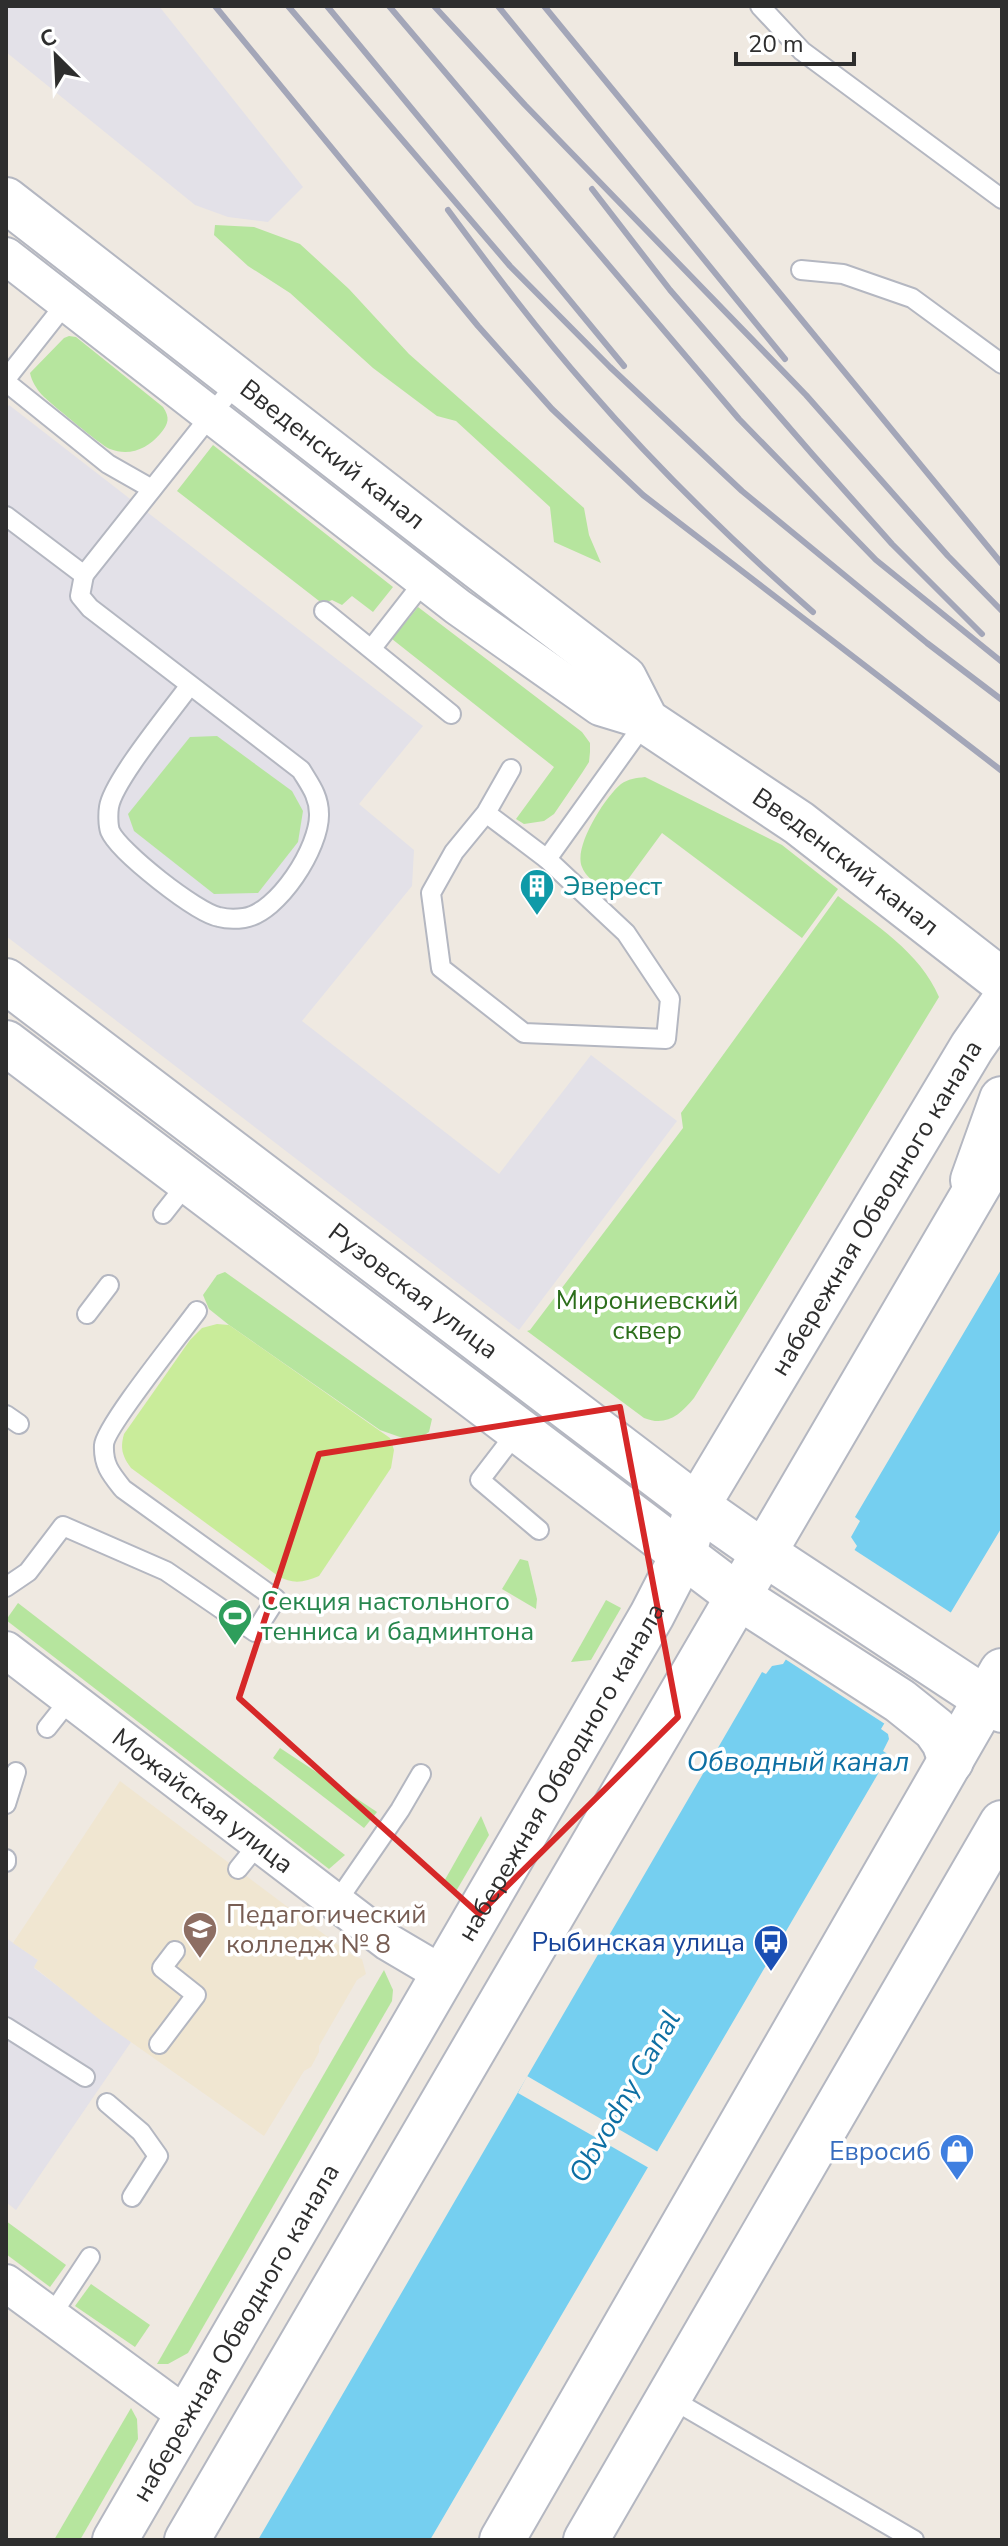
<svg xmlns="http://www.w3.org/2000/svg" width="1008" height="2546" viewBox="0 0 1008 2546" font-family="'Nunito Sans',sans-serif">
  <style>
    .industrial { fill: #e3e1e8 }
    .education { fill: #f0e6d1 }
    .green { fill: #b6e59e }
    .pitch { fill: #c9ec9a }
    .water { fill: #75cff0 }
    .pier { fill: #efe9e1 }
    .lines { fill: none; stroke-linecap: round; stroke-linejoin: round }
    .service-casing { stroke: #b4b7c1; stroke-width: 22 }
    .minor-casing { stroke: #b4b7c1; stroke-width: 40 }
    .tertiary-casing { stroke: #b4b7c1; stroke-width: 48 }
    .secondary-casing { stroke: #b4b7c1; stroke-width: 48 }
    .service { stroke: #fff; stroke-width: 18 }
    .minor { stroke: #fff; stroke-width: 36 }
    .tertiary { stroke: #fff; stroke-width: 44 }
    .secondary { stroke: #fff; stroke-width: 44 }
    .rail { stroke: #a3a6b8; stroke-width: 6 }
    .marked { fill: none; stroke: #d62828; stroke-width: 6; stroke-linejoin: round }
    .labels { text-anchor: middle; stroke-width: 7; stroke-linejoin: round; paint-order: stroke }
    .street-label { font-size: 26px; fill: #2e2e2e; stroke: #fff }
    .culture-label { font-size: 26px; fill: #0d838f; stroke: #fff; text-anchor: start }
    .park-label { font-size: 26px; fill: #2c6e1b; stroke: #fff }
    .leisure-label { font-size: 26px; fill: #27864d; stroke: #fff; text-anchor: start }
    .education-label { font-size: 26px; fill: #785e54; stroke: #fff; text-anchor: start }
    .transit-label { font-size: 26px; fill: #164399; stroke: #fff; text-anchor: end }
    .shop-label { font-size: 26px; fill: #366cbe; stroke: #fff; text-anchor: end }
    .water-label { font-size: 28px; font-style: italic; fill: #0d6fa3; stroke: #fff }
  </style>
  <rect width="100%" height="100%" fill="#efe9e1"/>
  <g class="industrial">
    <path d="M6 6H159L303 187 268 222 228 217 195 205 6 52Z"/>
    <path d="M9 405 423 726 359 804 414 850 412 886 302 1021 499 1174 591 1055 677 1121 519 1330 6 936V409Z"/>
    <path d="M6 1938 38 1960 34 1968 131 2042 16 2210 6 2202Z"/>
  </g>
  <path class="education" d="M120 1781 313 1926 352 1955 362 1959 366 1974 357 1980 319 2046V2052L311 2067 304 2071 264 2136 104 2023 34 1967 38 1960 13 1943Z"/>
  <g class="green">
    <path d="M215 225 254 227 300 244 349 289 409 354 584 508 589 535 601 563 554 542 550 507 456 421 437 416 373 368 290 293 248 266 214 235Z"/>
    <path d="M69 336 76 337 163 407C170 418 169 423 160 434 148 448 130 457 110 449 102 446 50 403 42 395 36 388 32 382 30 373L64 338Z"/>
    <path d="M213 445 393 587 373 612 352 596 342 605 332 600 323 604 177 491Z"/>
    <path d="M418 607 582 732 590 743V752L589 762 582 773 554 814 544 821 524 824 516 819 554 767 392 639Z"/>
    <path d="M217 736 292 791 303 811 298 842 258 893 214 894 134 831 128 814 190 737Z"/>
    <path d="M645 777 782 845 838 889 802 938 662 833 615 897C604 889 587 880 582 867 573 847 605 797 621 784 628 779 636 778 645 777Z"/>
    <path d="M838 896C875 925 920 952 939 997L694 1398C680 1415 666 1427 644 1418L527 1331 530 1330 683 1128 681 1113Z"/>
    <path d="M225 1272 432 1419 429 1432 414 1442 380 1430 229 1325 209 1309 203 1295 217 1275Z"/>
    <path d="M520 1559 528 1561 537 1599 536 1609 502 1589Z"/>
    <path d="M606 1600 621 1608 591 1660 571 1662Z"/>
    <path d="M18 1603 345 1855 329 1869 6 1620Z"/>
    <path d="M280 1748 377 1812 364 1828 273 1758Z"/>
    <path d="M481 1816 489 1835 455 1893 442 1885Z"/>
    <path d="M384 1970 393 1990 392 2001 188 2353 168 2364H157Z"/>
    <path d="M6 2221 66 2265 50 2287 6 2254Z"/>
    <path d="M91 2284 150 2325 135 2347 75 2306Z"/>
    <path d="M131 2408 137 2419 138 2439 80 2540H54Z"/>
  </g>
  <path class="pitch" d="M217 1324 229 1325 390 1438 394 1450 391 1468 319 1576C305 1582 293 1585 278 1576L131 1468C122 1456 120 1448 124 1434L190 1340 202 1328Z"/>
  <path class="water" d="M1002 1268V1527L881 1729 888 1734 889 1739 883 1751 889 1755 430 2540H258L762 1672 766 1674 772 1666 783 1664 857 1546 851 1537 860 1521 855 1517Z"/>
  <g class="pier">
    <path d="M853 1549 953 1614 885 1724 785 1659Z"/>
    <path d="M527 2076 658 2152 649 2168 518 2093Z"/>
  </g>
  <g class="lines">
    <g class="service-casing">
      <g id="service">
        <path d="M760 6 802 51 1002 199"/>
        <path d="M801 270 843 274 912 298 1002 364"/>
        <path d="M6 379 66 303"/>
        <path d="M6 382 108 464 152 489"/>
        <path d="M6 516 84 575 238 381"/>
        <path d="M84 575 80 596 90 608 301 770C310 785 319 796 319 814 320 847 278 913 244 918 237 919 226 919 219 917 197 913 119 852 110 831 108 825 108 813 109 807 113 781 172 710 190 685"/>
        <path d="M324 611 451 714"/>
        <path d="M372 648 425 580"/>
        <path d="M486 813 547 859 626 933 670 999 666 1039 524 1033 441 968 431 893 454 852 486 813 511 769"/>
        <path d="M547 859 646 721"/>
        <path d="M163 1214 189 1181"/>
        <path d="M87 1314 109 1285"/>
        <path d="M6 1415 19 1424"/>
        <path d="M519 1429 480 1480 539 1530"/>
        <path d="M6 1587 28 1572 63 1526 166 1571 255 1632 276 1599 123 1489C111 1474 103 1465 104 1445 105 1427 182 1332 197 1311"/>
        <path d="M47 1728 70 1699"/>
        <path d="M6 1804 16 1772"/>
        <path d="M6 1859V1862"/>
        <path d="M238 1869 258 1844"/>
        <path d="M336 1903 400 1810 421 1774"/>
        <path d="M6 2027 85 2077"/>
        <path d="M159 2044 196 1995 162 1968 175 1951"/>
        <path d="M107 2103 141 2132 158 2156 132 2197"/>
        <path d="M51 2316 90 2257"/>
        <path d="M668 2397 914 2540"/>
      </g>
    </g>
    <g class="minor-casing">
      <g id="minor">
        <path d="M6 256 458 607 600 707 646 721"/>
        <path id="s1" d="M6 1650 388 1942 444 1975"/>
        <path d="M6 2283 187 2416"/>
      </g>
    </g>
    <g class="tertiary-casing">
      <g id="tertiary">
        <path id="s2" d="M6 200 451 546 624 678 646 721 799 823 1002 981"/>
        <path id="s3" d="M6 981 697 1506 764 1553"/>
        <path d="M6 1043 739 1597 900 1701 935 1729 944 1742 951 1761"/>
        <path d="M973 1180 1002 1099"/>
      </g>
    </g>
    <g class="secondary-casing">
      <g id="secondary">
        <path d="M764 1553 1002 1710"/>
        <path id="s4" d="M115 2540 652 1615 684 1553 697 1506 972 1047 1002 1004"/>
        <path d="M187 2540 1002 1145"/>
        <path d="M502 2540 1002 1671"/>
        <path d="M586 2540 1002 1823"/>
      </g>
    </g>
    <use href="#service" class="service"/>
    <use href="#minor" class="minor"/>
    <use href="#tertiary" class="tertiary"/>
    <use href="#secondary" class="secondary"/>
    <g class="rail">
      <path d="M215 6 478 326 552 409 643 495 1002 771"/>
      <path d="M288 6 510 266 610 367 742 491 927 643 1002 700"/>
      <path d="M327 6 624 366"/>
      <path d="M389 6 739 419 876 560 1002 662"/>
      <path d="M434 6 525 105 806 395 948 556 1002 611"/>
      <path d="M498 6 785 359"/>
      <path d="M544 6 1002 564"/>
      <path d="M592 189 670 290 813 455 892 544 982 634"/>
      <path d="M448 210C493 271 538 331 588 388 657 468 733 542 813 612"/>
    </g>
  </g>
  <path class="marked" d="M620 1407 678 1717 479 1914 239 1698 319 1454Z"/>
  <defs>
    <g id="building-pin" transform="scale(1.8)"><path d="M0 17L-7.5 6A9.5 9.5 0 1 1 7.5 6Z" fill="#0f9aa8" stroke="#fff"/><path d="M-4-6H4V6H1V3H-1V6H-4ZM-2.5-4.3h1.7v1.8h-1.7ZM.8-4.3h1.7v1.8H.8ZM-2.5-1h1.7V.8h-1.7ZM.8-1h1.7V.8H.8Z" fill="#fff"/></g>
    <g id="stadium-pin" transform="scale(1.8)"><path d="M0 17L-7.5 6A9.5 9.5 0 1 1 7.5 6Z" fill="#2e9e5b" stroke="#fff"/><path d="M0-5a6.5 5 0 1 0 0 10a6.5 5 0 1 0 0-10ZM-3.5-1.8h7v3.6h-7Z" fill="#fff"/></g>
    <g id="university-pin" transform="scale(1.8)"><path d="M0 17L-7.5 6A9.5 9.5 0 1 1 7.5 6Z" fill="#8d6e63" stroke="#fff"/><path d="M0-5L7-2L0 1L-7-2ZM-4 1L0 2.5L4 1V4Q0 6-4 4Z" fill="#fff"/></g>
    <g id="bus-pin" transform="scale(1.8)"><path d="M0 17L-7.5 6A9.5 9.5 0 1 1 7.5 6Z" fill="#1a4fb4" stroke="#fff"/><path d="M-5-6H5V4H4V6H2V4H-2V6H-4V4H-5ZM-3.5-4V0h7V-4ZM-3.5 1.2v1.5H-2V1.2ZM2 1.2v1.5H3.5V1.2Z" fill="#fff"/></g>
    <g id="shop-pin" transform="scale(1.8)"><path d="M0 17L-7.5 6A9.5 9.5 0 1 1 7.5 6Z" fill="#3f7fe0" stroke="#fff"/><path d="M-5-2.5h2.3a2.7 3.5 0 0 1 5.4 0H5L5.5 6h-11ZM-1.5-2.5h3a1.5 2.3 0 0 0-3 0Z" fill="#fff"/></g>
  </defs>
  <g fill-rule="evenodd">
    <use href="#building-pin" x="537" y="886"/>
    <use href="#stadium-pin" x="235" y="1616"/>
    <use href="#university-pin" x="200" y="1929"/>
    <use href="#bus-pin" x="771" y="1942"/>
    <use href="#shop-pin" x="957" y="2151"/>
  </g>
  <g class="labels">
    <g class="street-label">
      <text dy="9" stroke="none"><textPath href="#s2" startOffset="414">Введенский канал</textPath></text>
      <text dy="9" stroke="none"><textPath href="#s2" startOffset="1074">Введенский канал</textPath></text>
      <text dy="9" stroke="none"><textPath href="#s4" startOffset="1536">набережная Обводного канала</textPath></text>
      <text dy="9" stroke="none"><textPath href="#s3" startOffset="512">Рузовская улица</textPath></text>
      <text dy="9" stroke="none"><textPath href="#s4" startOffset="888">набережная Обводного канала</textPath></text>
      <text dy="9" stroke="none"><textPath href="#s1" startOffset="248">Можайская улица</textPath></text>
      <text dy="9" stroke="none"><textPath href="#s4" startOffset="240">набережная Обводного канала</textPath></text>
    </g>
    <g class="culture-label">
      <text x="563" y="895">Эверест</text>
    </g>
    <g class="park-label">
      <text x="647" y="1309">Мирониевский<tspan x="647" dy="30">сквер</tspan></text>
    </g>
    <g class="leisure-label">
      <text x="261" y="1610">Секция настольного<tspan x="261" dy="30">тенниса и бадминтона</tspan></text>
    </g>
    <g class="education-label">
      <text x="226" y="1923">Педагогический<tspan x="226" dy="30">колледж № 8</tspan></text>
    </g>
    <g class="transit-label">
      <text x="745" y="1951">Рыбинская улица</text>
    </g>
    <g class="shop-label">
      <text x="931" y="2160">Евросиб</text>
    </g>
    <g class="water-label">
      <text x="798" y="1771">Обводный канал</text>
      <text transform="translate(624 2096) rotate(-60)" y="10">Obvodny Canal</text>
    </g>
  </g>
  <rect width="1008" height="2546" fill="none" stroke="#2e2e2e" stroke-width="16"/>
  <g transform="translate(56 56) rotate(336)" stroke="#ffffff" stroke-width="6" paint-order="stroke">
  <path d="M0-6L14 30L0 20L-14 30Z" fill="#2e2e2e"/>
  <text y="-12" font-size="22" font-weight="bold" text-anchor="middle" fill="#2e2e2e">С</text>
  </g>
  <path d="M736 52v12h118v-12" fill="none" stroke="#2e2e2e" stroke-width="4"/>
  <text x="748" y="52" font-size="24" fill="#2e2e2e" stroke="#ffffff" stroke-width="6" paint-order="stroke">20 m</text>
</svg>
